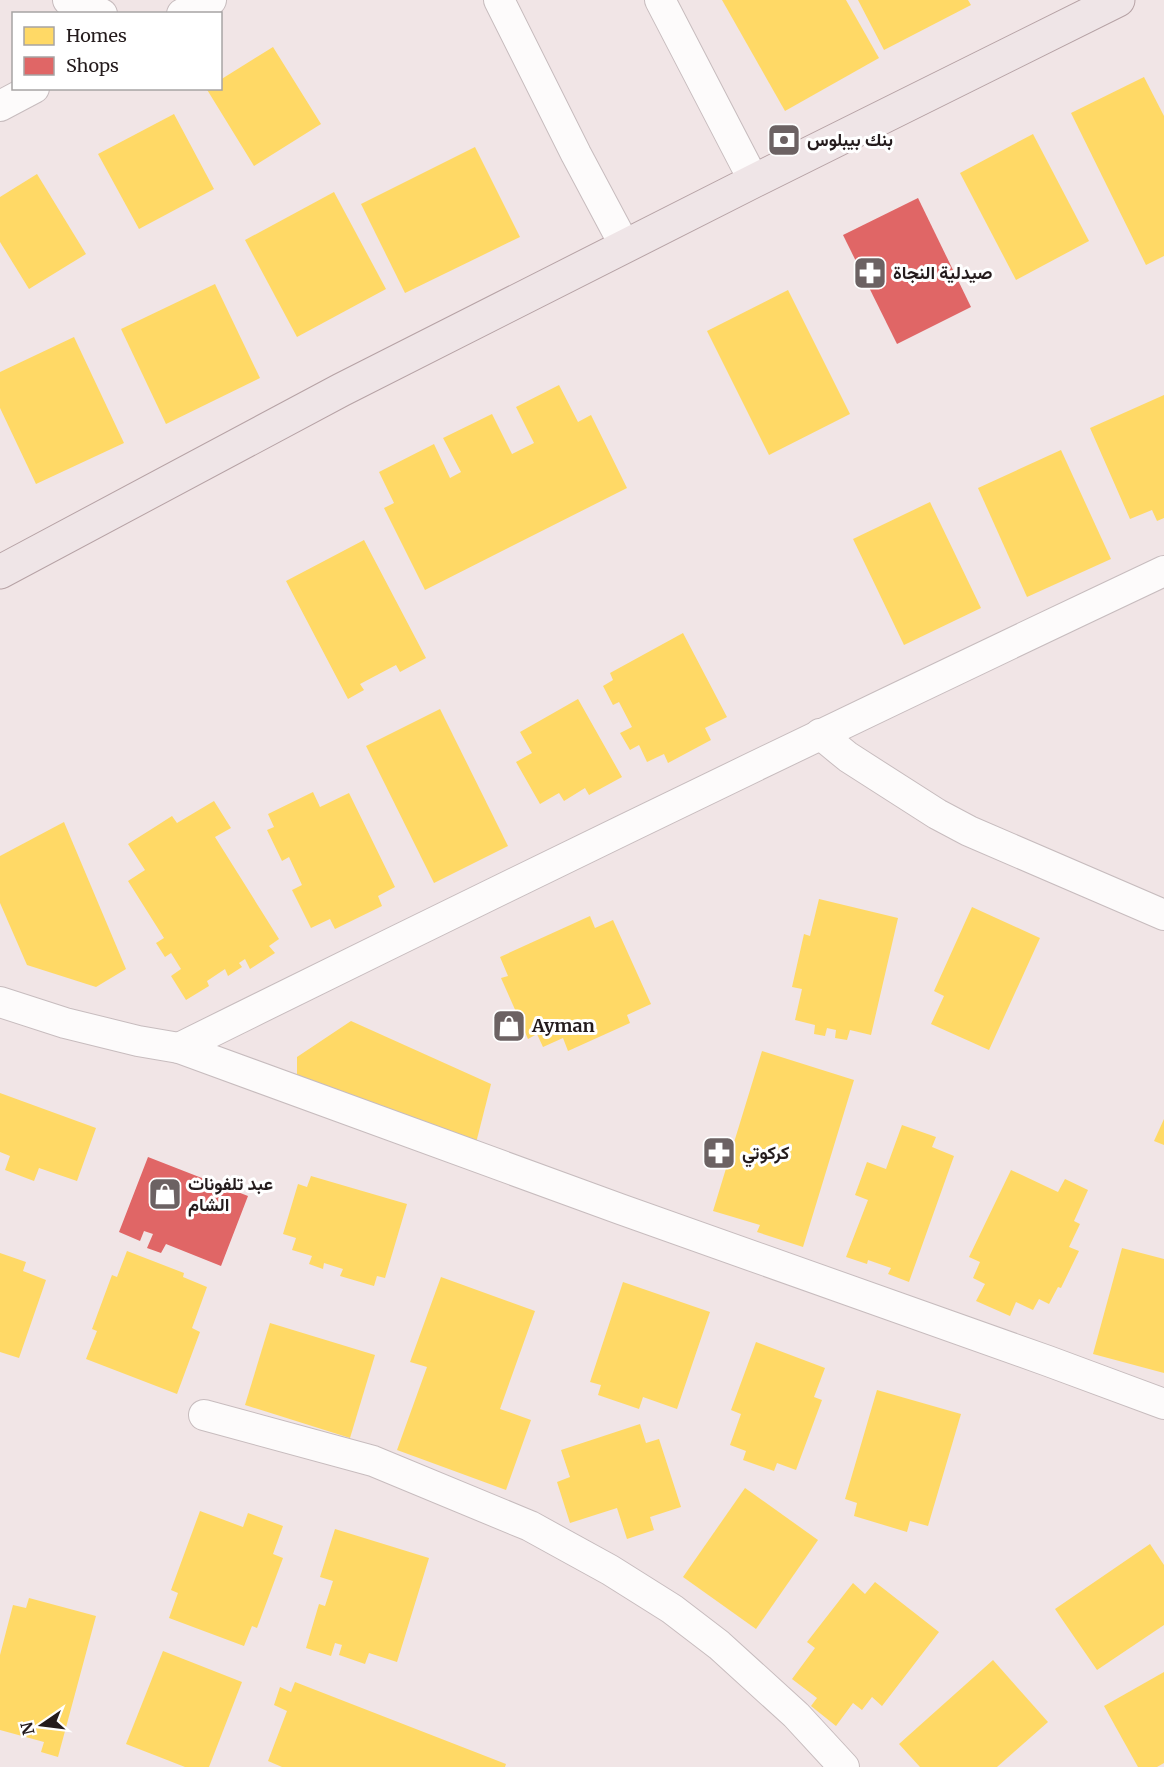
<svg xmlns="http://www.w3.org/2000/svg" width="1164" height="1767" viewBox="0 0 1164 1767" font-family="Merriweather,Vazirmatn,serif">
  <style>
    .homes { fill: #ffd966 }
    .shops { fill: #e06666 }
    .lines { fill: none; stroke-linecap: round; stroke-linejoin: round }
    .minor-casing { stroke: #c7bcbe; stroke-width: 32 }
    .primary-casing { stroke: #b6a2a5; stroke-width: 35 }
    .minor { stroke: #fdfbfb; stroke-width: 30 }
    .primary { stroke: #efe5e7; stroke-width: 33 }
    .labels { text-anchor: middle; stroke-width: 6; stroke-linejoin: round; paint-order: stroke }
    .poi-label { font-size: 18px; font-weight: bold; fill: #241b1c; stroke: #fff; text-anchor: start }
  </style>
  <rect width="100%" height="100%" fill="#f1e5e6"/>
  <g class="homes">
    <path d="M722 0H846L879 58 785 111Z"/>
    <path d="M858 0H968L971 5 884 50Z"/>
    <path d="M273 47 321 124 254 166 206 88H220V80Z"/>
    <path d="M1144 77 1164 116V256L1146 265 1071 113Z"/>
    <path d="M174 114 214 189 139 229 98 154Z"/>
    <path d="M1033 134 1089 241 1016 280 960 173Z"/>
    <path d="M475 147 520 237 405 293 361 204Z"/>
    <path d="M37 174 86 254 29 289 0 242V197Z"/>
    <path d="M334 192 386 289 297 337 245 240Z"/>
    <path d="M215 284 260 378 166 424 121 329Z"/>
    <path d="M788 290 850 414 769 455 707 331Z"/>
    <path d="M74 337 124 443 36 484 0 408V372Z"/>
    <path d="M559 385 578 422 591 415 627 488 425 590 384 508 394 503 379 472 434 444 450 478 461 472 443 438 492 414 512 454 534 443 516 407Z"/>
    <path d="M1164 395V518L1157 521 1152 510 1130 519 1090 428Z"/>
    <path d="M1061 450 1111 559 1027 597 978 488Z"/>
    <path d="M930 502 981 608 904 645 853 539Z"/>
    <path d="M364 540 426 658 400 672 396 665 360 684 364 690 348 699 286 581Z"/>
    <path d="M683 633 727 717 705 728 711 740 668 763 664 754 647 762 639 745 630 750 620 733 632 727 619 702 613 705 603 686 613 680 610 673Z"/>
    <path d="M578 699 622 777 589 795 585 788 564 801 559 793 540 804 516 762 532 753 520 732Z"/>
    <path d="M440 709 508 846 434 883 366 746Z"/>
    <path d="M313 792 320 807 349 793 395 887 378 896 382 906 335 929 330 919 311 928 292 890 302 885 289 857 282 861 267 830 274 827 268 814Z"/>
    <path d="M214 801 231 828 215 837 279 939 269 946 275 953 250 969 245 959 239 963 242 967 228 976 225 969 207 981 209 986 186 1000 171 976 181 969 171 953 165 957 156 943 164 938 128 881 145 870 128 844 172 816 177 823Z"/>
    <path d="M64 822 126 969 96 987 27 965 0 903V856Z"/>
    <path d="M819 899 898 918 871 1035 850 1030 847 1040 835 1038 836 1030 827 1028 825 1036 814 1034 815 1025 795 1020 802 989 792 987 804 934 810 936Z"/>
    <path d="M972 907 1040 938 989 1050 931 1024 944 996 934 991Z"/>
    <path d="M590 916 595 928 613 920 651 1004 627 1015 630 1023 568 1051 563 1038 543 1047 537 1034 528 1039 501 978 508 976 500 957Z"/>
    <path d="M351 1021 491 1084 476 1143 297 1082V1057Z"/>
    <path d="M762 1051 854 1080 803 1247 757 1232 760 1225 713 1211Z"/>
    <path d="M0 1093 96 1128 77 1181 39 1168 34 1181 5 1170 10 1156 0 1152Z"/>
    <path d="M1164 1119V1145L1154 1141Z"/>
    <path d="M902 1125 936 1137 932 1147 954 1156 909 1282 888 1274 891 1268 868 1260 867 1264 846 1257 868 1200 855 1195 867 1162 886 1169Z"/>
    <path d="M1011 1170 1058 1192 1065 1179 1088 1190 1074 1221 1080 1224 1069 1247 1079 1251 1061 1288 1058 1287 1049 1304 1039 1299 1033 1310 1016 1302 1010 1316 976 1301 985 1284 973 1278 980 1262 969 1257Z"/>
    <path d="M311 1176 407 1204 385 1278 377 1276 374 1286 340 1276 343 1269 324 1263 323 1269 309 1264 312 1256 292 1250 296 1238 283 1234 298 1184 307 1187Z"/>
    <path d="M1122 1248 1164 1259V1373L1093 1354Z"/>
    <path d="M127 1251 184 1273 183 1277 207 1287 192 1328 200 1332 177 1394 86 1359 97 1331 92 1329 112 1275 117 1277Z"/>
    <path d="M0 1253 26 1262 23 1271 46 1280 19 1358 0 1352Z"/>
    <path d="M441 1277 535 1311 500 1409 531 1420 506 1490 397 1450 427 1367 410 1362Z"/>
    <path d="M623 1282 710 1312 677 1409 643 1397 639 1409 598 1395 601 1385 590 1382Z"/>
    <path d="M270 1323 375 1355 350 1438 245 1405Z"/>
    <path d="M756 1342 825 1368 814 1397 822 1400 796 1470 777 1463 774 1471 743 1460 746 1451 730 1445 741 1414 731 1410Z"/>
    <path d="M877 1390 961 1414 928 1526 910 1521 907 1532 854 1516 857 1503 845 1499Z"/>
    <path d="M640 1424 646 1443 659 1439 681 1507 650 1517 654 1530 627 1539 617 1508 570 1523 557 1482 570 1477 561 1450Z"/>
    <path d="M745 1488 818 1540 756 1629 683 1577Z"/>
    <path d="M200 1511 243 1527 248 1513 283 1526 273 1554 283 1558 257 1628 252 1626 244 1646 169 1618 178 1593 171 1590Z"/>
    <path d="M335 1529 429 1558 397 1662 369 1653 365 1664 339 1655 342 1645 335 1643 331 1656 306 1648 319 1604 325 1606 333 1581 320 1577Z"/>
    <path d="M1150 1544 1164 1565V1625L1097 1670 1055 1609Z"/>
    <path d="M875 1582 939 1632 882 1706 872 1697 862 1710 853 1703 836 1726 811 1706 817 1698 792 1679 815 1648 807 1642 853 1583 865 1594Z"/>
    <path d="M29 1598 96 1616 58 1757 41 1752 44 1742 0 1730V1655L13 1605 26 1608Z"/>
    <path d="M163 1651 242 1682 209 1767H185L126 1744Z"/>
    <path d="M993 1660 1048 1722 997 1767H920L899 1744Z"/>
    <path d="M1164 1672V1763L1157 1767H1138L1104 1706Z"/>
    <path d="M295 1682 506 1764 505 1767H282L268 1761 287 1711 274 1705 280 1687 291 1692Z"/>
  </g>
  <g class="shops">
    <path d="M918 198 971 307 897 344 843 235Z"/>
    <path d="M148 1157 248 1196 221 1266 166 1244 161 1253 147 1248 153 1234 144 1231 140 1241 119 1232Z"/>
  </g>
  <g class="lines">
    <g class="minor-casing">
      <g id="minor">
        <path d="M68 0 102 14"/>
        <path d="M499 0 576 154 625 246"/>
        <path d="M660 0 754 181"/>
        <path d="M182 14 211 0"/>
        <path d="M0 106 34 88"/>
        <path d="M820 734 848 757 937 814 969 831 1164 915"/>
        <path d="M0 1002 65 1023 138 1041 179 1048 620 1209 1048 1361 1164 1404"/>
        <path d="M179 1048C506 886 834 727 1164 571"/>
        <path d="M204 1415 373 1461 530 1526 610 1570 672 1609 719 1645 796 1715 844 1767"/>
      </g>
    </g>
    <g class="primary-casing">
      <path id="primary" d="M0 572 341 390 754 181 1118 0"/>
    </g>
    <use href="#minor" class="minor"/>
    <use href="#primary" class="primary"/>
  </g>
  <defs>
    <g id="bank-square" transform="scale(1.725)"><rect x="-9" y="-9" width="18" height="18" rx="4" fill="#6c6263" stroke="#fff"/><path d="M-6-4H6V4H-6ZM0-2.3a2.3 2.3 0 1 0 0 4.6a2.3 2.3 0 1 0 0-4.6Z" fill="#fff"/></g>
    <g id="pharmacy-square" transform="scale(1.725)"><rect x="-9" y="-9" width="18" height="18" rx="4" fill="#6c6263" stroke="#fff"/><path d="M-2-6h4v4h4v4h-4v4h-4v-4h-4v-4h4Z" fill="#fff"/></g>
    <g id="shop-square" transform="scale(1.725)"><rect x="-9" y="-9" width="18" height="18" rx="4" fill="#6c6263" stroke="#fff"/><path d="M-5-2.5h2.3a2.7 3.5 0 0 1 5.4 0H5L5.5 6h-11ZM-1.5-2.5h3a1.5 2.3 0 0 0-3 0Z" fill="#fff"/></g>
  </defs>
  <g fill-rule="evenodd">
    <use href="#bank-square" x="784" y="140"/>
    <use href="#pharmacy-square" x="870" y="273"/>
    <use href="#shop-square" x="509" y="1026"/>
    <use href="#pharmacy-square" x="719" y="1153"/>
    <use href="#shop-square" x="165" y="1194"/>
  </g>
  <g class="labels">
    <g class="poi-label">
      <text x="807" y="146">بنك بيبلوس</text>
      <text x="893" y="279">صيدلية النجاة</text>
      <text x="532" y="1032">Ayman</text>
      <text x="742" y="1159">كركوتي</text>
      <text x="188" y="1190">عبد تلفونات<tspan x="188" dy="21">الشام</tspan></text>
    </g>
  </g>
  <rect x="12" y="12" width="210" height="78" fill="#ffffff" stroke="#a7a4a4" stroke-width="1.5"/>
  <rect x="24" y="27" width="30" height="18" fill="#ffd966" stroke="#a7a4a4" stroke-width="1.5"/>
  <text x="66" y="42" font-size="18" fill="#241b1c">Homes</text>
  <rect x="24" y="57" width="30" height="18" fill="#e06666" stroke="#a7a4a4" stroke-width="1.5"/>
  <text x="66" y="72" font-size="18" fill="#241b1c">Shops</text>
  <g transform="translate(42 1725) rotate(256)" stroke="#ffffff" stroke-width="4.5" paint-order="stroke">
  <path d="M0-4.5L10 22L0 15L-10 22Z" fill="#241b1c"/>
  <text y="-9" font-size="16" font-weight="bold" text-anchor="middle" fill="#241b1c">N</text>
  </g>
</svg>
